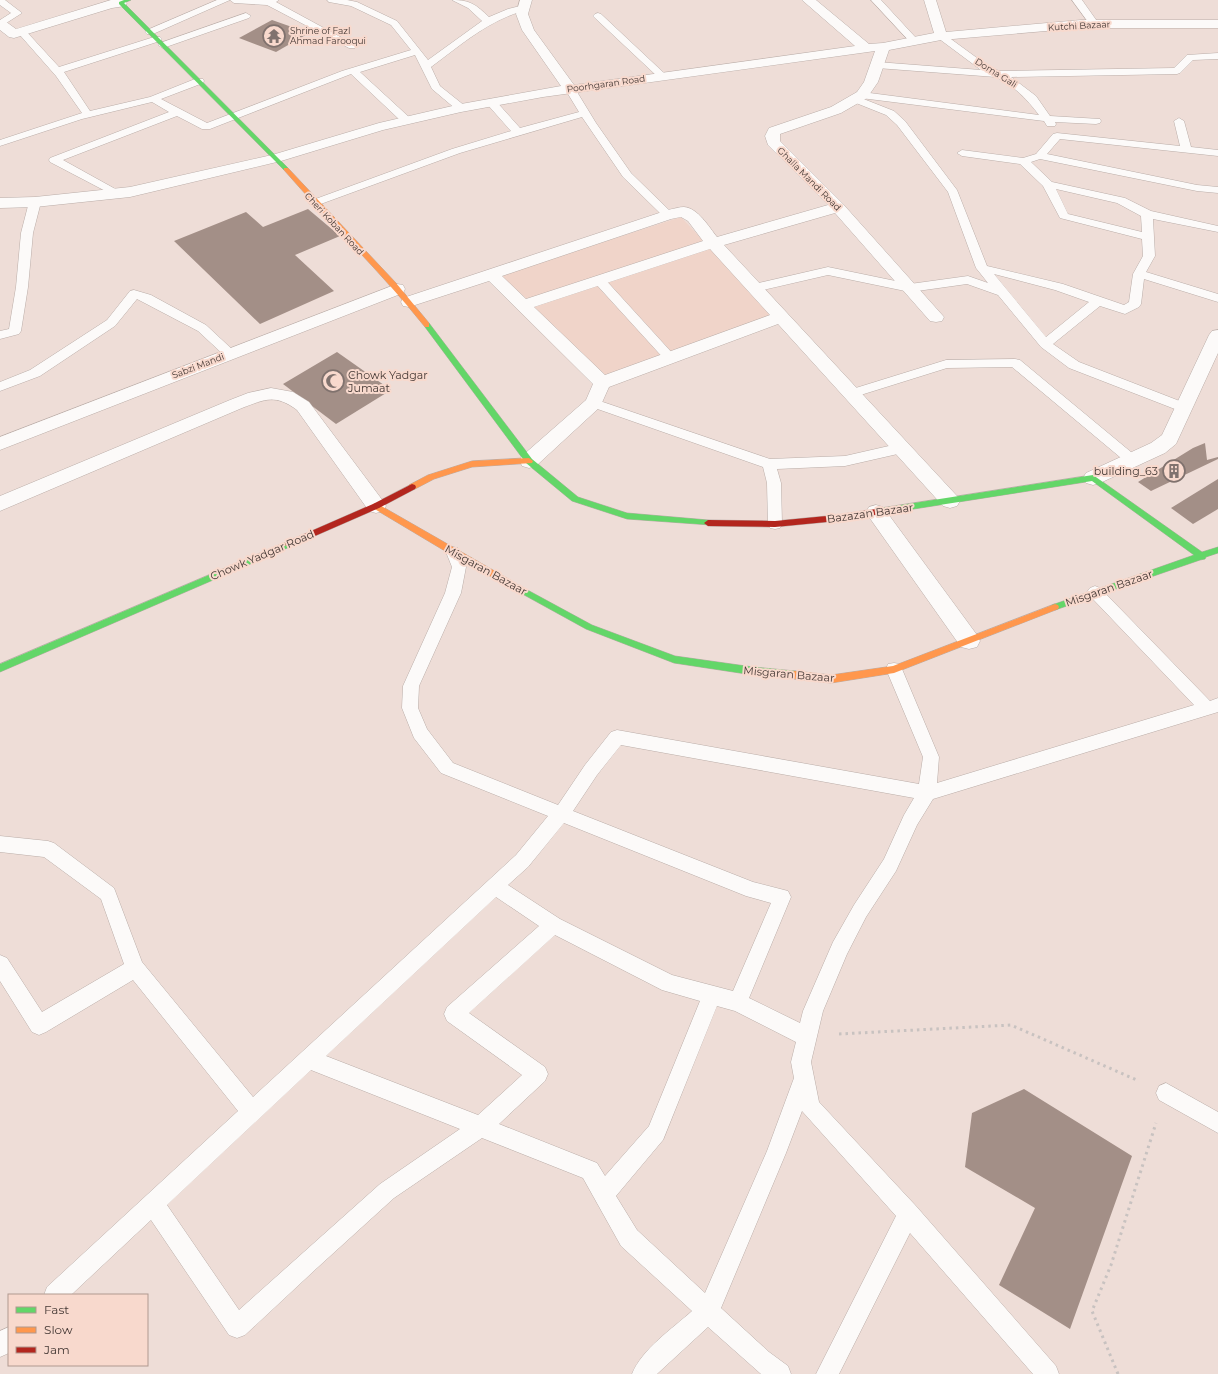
<svg xmlns="http://www.w3.org/2000/svg" width="1218" height="1374" viewBox="0 0 1218 1374" font-family="Montserrat,sans-serif">
  <style>
    .built { fill: #f0d4c9 }
    .building { fill: #a38f87 }
    .lines { fill: none; stroke-linecap: round; stroke-linejoin: round }
    .lane-casing { stroke: #baada8; stroke-width: 1 }
    .street-casing { stroke: #baada8; stroke-width: 1 }
    .fast-casing { stroke: #baada8; stroke-width: 1 }
    .slow-casing { stroke: #baada8; stroke-width: 1 }
    .jam-casing { stroke: #baada8; stroke-width: 1 }
    .path { stroke: #c8c2c0; stroke-width: 3; stroke-dasharray: 2.5 4; stroke-linecap: butt }
    .lane { fill: #fcfaf9; fill-rule: evenodd }
    .street { fill: #fcfaf9; fill-rule: evenodd }
    .fast { fill: #63d668; fill-rule: evenodd }
    .slow { fill: #ff974d; fill-rule: evenodd }
    .jam { fill: #b3261e; fill-rule: evenodd }
    .labels { text-anchor: middle; stroke-width: 4; stroke-linejoin: round; paint-order: stroke }
    .far-street-label { font-size: 9px; fill: #453935; stroke: #f8d9cd }
    .far-poi-label { font-size: 9px; fill: #453935; stroke: #f8d9cd; text-anchor: start }
    .poi-label { font-size: 11px; fill: #453935; stroke: #f8d9cd; text-anchor: start }
    .street-label { font-size: 11px; fill: #453935; stroke: #f8d9cd }
  </style>
  <rect width="100%" height="100%" fill="#eeddd7"/>
  <path class="built" d="M681 217 774 316 603 378 499 276Z"/>
  <g class="building">
    <path d="M272 20 309 33 276 52 239 38Z"/>
    <path d="M308 209 340 236 295 255 334 291 260 324 174 241 246 212 263 227Z"/>
    <path d="M337 352 391 390 336 424 283 384Z"/>
    <path d="M1205 443 1207 460 1218 457V459L1151 491 1138 482 1193 448Z"/>
    <path d="M1218 479V509L1193 524 1171 508Z"/>
    <path d="M1024 1089 1132 1156 1070 1329 999 1285 1035 1208 965 1167 972 1113Z"/>
  </g>
  <g class="lines">
    <g class="lane-casing">
      <g id="lane">
        <path d="M0 0H5L22 13 0 27V20L11 13 0 5Z"/>
        <path d="M217 0H279L276 2 357 46 355 48H349L267 5 234 3 230 0 153 34H147L145 32 147 30Z"/>
        <path d="M327 0H347L357 2 397 21 428 60 482 21 468 8 452 0C471 0 476 5 489 17L508 9 524 5 529 8 527 10C490 19 462 44 431 67L440 86 465 106 466 108 465 110H457L432 89 415 55 360 72 410 118 411 120 410 122H402L351 74 210 129H202L177 116 63 160 119 191 121 193 115 196 50 162 49 160 50 158 169 112 152 102 82 119 0 146V140L82 113 56 76 19 34 17 32 19 30H25L59 67 154 37H160L162 39 160 41 64 72 90 111 150 97 195 79H203L204 81 203 83 161 99 207 123 342 71 411 50 391 25 351 6 329 2Z"/>
        <path d="M871 0H881L917 39 919 41 917 43H911Z"/>
        <path d="M1072 0H1082L1099 24 1097 26H1091Z"/>
        <path d="M246 13 251 16 249 18 166 47 163 48 158 45 160 43Z"/>
        <path d="M598 13 601 14 665 74 667 76 665 78H659L595 18 593 16 595 14Z"/>
        <path d="M941 33 944 34 988 66 999 71 1174 68 1187 55 1218 53V59L1193 60 1180 73 1177 74 1011 77 1036 96 1050 116 1100 119 1101 121 1100 123 1096 124 1055 122 1056 124 1055 126H1047L1044 121 861 98 894 111 905 121 957 190 987 266 1063 284 1124 305 1129 302 1133 274 1143 256 1142 239 1060 218 1043 186 1020 164 962 156 957 153 962 150 1023 158 1036 154 1053 134 1057 133 1180 146 1174 121 1179 118 1184 121 1191 147 1218 150V156L1060 139 1047 154 1197 185 1218 187V193L1197 191 1040 159 1031 162 1052 182 1125 198 1151 211 1218 226V232L1153 219 1155 256 1146 272 1218 294V302L1144 279 1141 304 1139 307 1125 314 1100 306 1053 344 1079 362 1190 405 1192 408 1190 411 1185 412 1180 411 1069 368 1041 347 998 295 967 284 910 292 828 275 754 292 750 291 748 288 750 285 828 267 910 284 968 276 988 283 976 268 948 192 897 125 886 115 851 101 850 99 851 97H858L857 95 858 93 862 92 1039 115C1027 99 1013 85 996 77L877 68 872 65 877 62 981 70 938 38 936 36 938 34ZM1056 189 1117 203 1141 216 1142 232 1068 214ZM994 274 1055 290 1089 302 1046 337Z"/>
        <path d="M570 86 574 87 596 123 631 173 672 213 674 215 672 217H664L623 177 582 117 460 153 318 205 314 206 308 203 310 201 452 149 511 131 487 104 486 102 487 100H495L520 128 579 112 565 89Z"/>
        <path d="M35 199 41 202 33 233 28 287 21 331 19 334 0 339V331L9 329 16 287 21 233 29 202Z"/>
        <path d="M599 276 603 277 674 355 676 358 674 361 670 362 666 361 595 283 593 280 595 277Z"/>
        <path d="M134 290 151 295 206 325 234 351 236 354 234 357 230 358 226 357 198 331 137 299 115 326 40 376 0 391V382L30 370 107 320 130 291Z"/>
        <path d="M1015 359 1020 360 1137 457 1139 460 1137 463 1132 465 1127 463 1012 367 947 368 851 398 846 397 844 394 846 391 946 360Z"/>
        <path d="M594 399 770 459 845 456 902 443 907 445 909 448 907 451 902 453 845 466 777 469 781 483 782 524 780 528 775 529 770 528 768 524 767 483 763 467 589 406 587 403 589 400Z"/>
        <path d="M453 547 458 548 466 567 461 593 419 686 418 708 427 729 453 763 558 805 585 765 611 732 617 730 919 784 923 757 886 669 888 664 894 663 900 664 902 669 939 757 937 783 1194 705 1090 596 1087 592 1090 588 1095 586 1100 588 1210 701 1218 698V712L933 799 917 825 896 871 866 917 847 954 823 1011 811 1062 819 1102 916 1206 1056 1366 1059 1374H1033L910 1233 839 1374H816L896 1216 802 1111 786 1153 721 1308 769 1352 788 1366 791 1374H761L708 1327 657 1374H632C642 1349 672 1329 692 1311L621 1246 583 1178 482 1138 394 1198 317 1268 245 1335 237 1338 229 1335 151 1220 71 1295H44L47 1287 238 1111 133 980 46 1032 39 1035 32 1032 0 981V955L7 958 42 1012 124 964 101 899 44 857 0 852V836L48 841 54 843 114 888 142 962 253 1097 516 855 548 816 441 773 414 738 402 708 403 686 445 593 452 567 446 552 448 548ZM621 745 914 798 904 815 884 859 854 905 833 942 803 1011 800 1023 749 998 791 897 788 891 753 882 573 811 597 775ZM564 823 746 896 771 903 733 991 672 975 560 919 508 885 528 867ZM496 897 539 926 447 1007 444 1014 447 1021 522 1075 478 1115 326 1056ZM555 935 662 990 700 1001 649 1126 605 1176 597 1163 499 1124 545 1081 548 1074 545 1067 469 1013ZM717 1006 735 1011 796 1042 791 1062 794 1078 767 1151 705 1293 637 1230 616 1196 663 1140ZM311 1070 460 1129 380 1184 239 1310 167 1205Z"/>
        <path d="M1166 1083 1218 1112V1133L1159 1100 1156 1093 1159 1086Z"/>
        <path d="M9 1327V1353L0 1357V1331Z"/>
      </g>
    </g>
    <g class="street-casing">
      <g id="street">
        <path d="M111 0H124L127 3 125 6 112 8 14 38 9 37 0 30V20L5 21 16 29Z"/>
        <path d="M520 0H532L528 14 534 30 574 85 855 46 802 0H816L869 44 883 43 934 33 924 0H936L946 32 1081 20H1218V28H1081L941 40 889 50 878 82 867 98 841 113 780 134V141L843 204 944 317 942 321 936 322 930 321 835 213 724 245 957 496 960 501 957 506 950 508 943 506 778 324 609 387 600 407 536 466 529 468 522 466 520 461 522 456 586 400 593 384 489 281 409 307 403 306 401 302 403 298 668 210C673 209 679 207 684 207 698 208 709 227 717 237L828 205 768 145 765 136 769 128 831 107 857 92 864 82 875 51 543 97 461 112 383 130 281 161 130 197 35 207 0 208V198L35 197 130 187 272 155 379 123 461 104 561 86 522 30 516 14ZM681 217 688 221 703 241 526 299 502 276 671 219ZM710 249 770 315 605 375 534 307Z"/>
        <path d="M397 284 403 285 405 289 403 293 0 450V437Z"/>
        <path d="M1218 330V353L1176 444 1165 453 1100 483 1093 485 1086 483 1083 478 1086 473 1151 443 1162 435 1209 335 1212 331Z"/>
        <path d="M271 388 293 392 309 402 383 501 386 506 383 511 376 513 369 511 297 410C275 394 266 399 242 408L0 511V496L230 400 248 393Z"/>
        <path d="M876 505 883 507 977 635 980 641 977 647 969 649 961 647 869 517 866 512 869 507Z"/>
      </g>
    </g>
    <g class="fast-casing">
      <g id="fast">
        <path d="M124 0H131L124 3 288 168V170H284L119 4V2Z"/>
        <path d="M425 323H429L532 459 578 497 627 513 708 520 712 523 711 525 627 519 572 501 526 463 425 327Z"/>
        <path d="M1093 475 1202 552 1218 547V553L1206 557 1205 559 1200 560 1055 610 1052 609 1051 607 1052 605 1194 555 1092 481 882 514 878 511 882 508Z"/>
        <path d="M289 541 292 542 293 544 292 546 0 672V664Z"/>
        <path d="M509 580 592 625 675 656 753 667 795 671 798 672 799 675 798 678 795 679 753 675 674 663 586 629 506 585 505 583Z"/>
      </g>
    </g>
    <g class="slow-casing">
      <g id="slow">
        <path d="M284 168H288L396 283 429 323V327H425C381 272 330 223 284 170Z"/>
        <path d="M529 458 533 461 532 463 472 467 434 479 415 489H409L408 487 409 485 428 475 472 461Z"/>
        <path d="M376 503 512 581 513 583 512 585H506L450 554 373 508 372 506 373 504Z"/>
        <path d="M1055 604 1058 605 1059 607 1058 609 894 673 831 683 795 679 792 678 791 675 792 672 795 671 831 675 893 666Z"/>
      </g>
    </g>
    <g class="jam-casing">
      <g id="jam">
        <path d="M412 484 415 485 416 487 415 489 379 508 292 546H286L285 544 286 542 373 504Z"/>
        <path d="M882 508 886 511 882 514 837 521 775 527 708 526 704 523 708 520 775 521 837 515Z"/>
      </g>
    </g>
    <g class="path">
      <path d="M839 1034 1011 1025 1139 1081"/>
      <path d="M1118 1374 1092 1311 1111 1265 1156 1123"/>
    </g>
    <use href="#lane" class="lane"/>
    <use href="#street" class="street"/>
    <use href="#fast" class="fast"/>
    <use href="#slow" class="slow"/>
    <use href="#jam" class="jam"/>
  </g>
  <defs>
    <g id="temple-ring" transform="scale(1.15)"><circle r="9.5" fill="#f8d9cd" stroke="#80726e" stroke-width="1.5"/><path d="M0-6L5-2H3V0L6.5 2.5H4V6H1.5V3h-3V6H-4V2.5H-6.5L-3 0V-2H-5Z" fill="#80726e"/></g>
    <g id="mosque-ring" transform="scale(1.15)"><circle r="9.5" fill="#f8d9cd" stroke="#80726e" stroke-width="1.5"/><path d="M3.5-4.9A6 6 0 1 0 3.5 4.9A5 5 0 1 1 3.5-4.9Z" fill="#80726e"/></g>
    <g id="building-ring" transform="scale(1.15)"><circle r="9.5" fill="#f8d9cd" stroke="#80726e" stroke-width="1.5"/><path d="M-4-6H4V6H1V3H-1V6H-4ZM-2.5-4.3h1.7v1.8h-1.7ZM.8-4.3h1.7v1.8H.8ZM-2.5-1h1.7V.8h-1.7ZM.8-1h1.7V.8H.8Z" fill="#80726e"/></g>
  </defs>
  <g fill-rule="evenodd">
    <use href="#temple-ring" x="274" y="36"/>
    <use href="#mosque-ring" x="333" y="381"/>
    <use href="#building-ring" x="1174" y="471"/>
  </g>
  <g class="labels">
    <g class="far-street-label">
      <text transform="translate(1079 26) rotate(-3)" y="3">Kutchi Bazaar</text>
      <text transform="translate(996 73) rotate(32)" y="3">Doma Gali</text>
      <text transform="translate(606 84) rotate(-8)" y="3">Poorhgaran Road</text>
      <text transform="translate(809 179) rotate(45)" y="3">Ghalla Mandi Road</text>
      <text transform="translate(334 224) rotate(47)" y="3">Cheri Koban Road</text>
      <text transform="translate(198 366) rotate(-21)" y="3">Sabzi Mandi</text>
    </g>
    <g class="far-poi-label">
      <text x="290" y="34">Shrine of Fazl<tspan x="290" dy="10">Ahmad Farooqui</tspan></text>
    </g>
    <g class="poi-label">
      <text x="348" y="379">Chowk Yadgar<tspan x="348" dy="13">Jumaat</tspan></text>
      <text x="1158" y="475" text-anchor="end">building_63</text>
    </g>
    <g class="street-label">
      <text transform="translate(870 513) rotate(-8)" y="4">Bazazan Bazaar</text>
      <text transform="translate(262 555) rotate(-23)" y="4">Chowk Yadgar Road</text>
      <text transform="translate(486 570) rotate(29)" y="4">Misgaran Bazaar</text>
      <text transform="translate(1109 588) rotate(-19)" y="4">Misgaran Bazaar</text>
      <text transform="translate(789 674) rotate(5)" y="4">Misgaran Bazaar</text>
    </g>
  </g>
  <rect x="8" y="1294" width="140" height="72" fill="#f8d9cd" stroke="#b09990"/>
  <rect x="16" y="1307" width="20" height="6" fill="#63d668" stroke="#b09990"/>
  <text x="44" y="1314" font-size="12" fill="#453935">Fast</text>
  <rect x="16" y="1327" width="20" height="6" fill="#ff974d" stroke="#b09990"/>
  <text x="44" y="1334" font-size="12" fill="#453935">Slow</text>
  <rect x="16" y="1347" width="20" height="6" fill="#b3261e" stroke="#b09990"/>
  <text x="44" y="1354" font-size="12" fill="#453935">Jam</text>
</svg>
